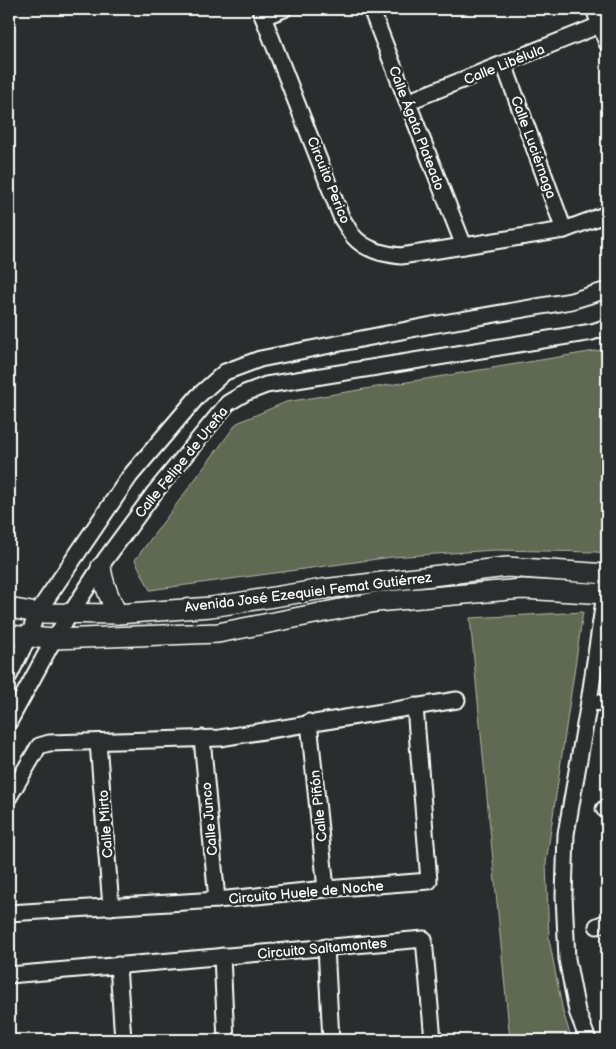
<svg xmlns="http://www.w3.org/2000/svg" width="616" height="1049" viewBox="0 0 616 1049" font-family="'Balsamiq Sans',sans-serif">
  <style>
    .green { fill: #616b52; stroke: #b0b5a8 }
    .lines { fill: none; stroke-linecap: round; stroke-linejoin: round }
    .minor-casing { stroke: #fff; stroke-width: 19 }
    .tertiary-casing { stroke: #fff; stroke-width: 22 }
    .minor { stroke: #2a2d2e; stroke-width: 15 }
    .tertiary { stroke: #2a2d2e; stroke-width: 19 }
    .labels { text-anchor: middle; stroke-width: 5; stroke-linejoin: round; paint-order: stroke }
    .street-label { font-size: 14px; fill: #fff; stroke: #2a2d2e }
  </style>
  <rect width="100%" height="100%" fill="#2a2d2e"/>
  <filter id="ink" filterUnits="userSpaceOnUse"><feTurbulence type="fractalNoise" baseFrequency=".02" numOctaves="2"/><feDisplacementMap in="SourceGraphic" scale="10" xChannelSelector="R" yChannelSelector="G"/><feConvolveMatrix kernelMatrix="1 2 1 2 8 2 1 2 1" color-interpolation-filters="sRGB"/></filter>
  <g filter="url(#ink)">
    <g class="green">
      <path d="M607 349V554L596 552 495 550 392 557 150 590 135 560 237 423 286 402Z"/>
      <path d="M583 612 546 863 549 939 563 1012 572 1040H510L470 618Z"/>
    </g>
    <g class="lines">
      <g class="minor-casing">
        <g id="minor">
          <path d="M260 9 342 219C346 224 349 231 353 236 365 250 383 254 401 256L564 230 607 214"/>
          <path d="M371 9 464 246"/>
          <path d="M594 9 607 43"/>
          <path d="M263 17 284 9"/>
          <path d="M504 64 564 230"/>
          <path d="M407 102 600 25"/>
          <path d="M9 676 28 638 37 613 130 476 198 396 225 372 260 359 432 325 571 301 607 290"/>
          <path d="M589 702 607 703"/>
          <path d="M9 722 54 639 105 560 155 492 228 403 245 393 266 385 592 332 607 327"/>
          <path d="M309 722 326 889"/>
          <path d="M202 738 217 900"/>
          <path d="M98 742 111 907"/>
          <path d="M9 797 39 746 49 743 220 738 457 700"/>
          <path d="M604 809 607 808"/>
          <path d="M9 913 217 900 326 889 429 881 415 706"/>
          <path d="M597 926 607 922"/>
          <path d="M326 947 331 1040"/>
          <path d="M222 956 226 1040"/>
          <path d="M118 965 123 1040"/>
          <path d="M9 975 424 939 433 1040"/>
          <path d="M588 1040 577 1011 567 959 564 896 566 834 589 702 605 594 606 574"/>
        </g>
      </g>
      <g class="tertiary-casing">
        <g id="tertiary">
          <path d="M101 567C103 584 110 598 117 614"/>
          <path d="M9 608 37 613 117 614 211 607 323 589 507 567 607 574"/>
          <path d="M9 635 54 639 218 633 376 602 522 589 607 594"/>
        </g>
      </g>
      <use href="#minor" class="minor"/>
      <use href="#tertiary" class="tertiary"/>
    </g>
  </g>
  <g class="labels">
    <g class="street-label">
      <text transform="translate(504 64) rotate(-22)" y="5">Calle Libélula</text>
      <text transform="translate(417 128) rotate(69)" y="5">Calle Ágata Plateado</text>
      <text transform="translate(534 147) rotate(70)" y="5">Calle Luciérnaga</text>
      <text transform="translate(329 180) rotate(68)" y="5">Circuito Perico</text>
      <text transform="translate(181 462) rotate(-51)" y="5">Calle Felipe de Ureña</text>
      <text transform="translate(308 592) rotate(-7)" y="5">Avenida José Ezequiel Femat Gutiérrez</text>
      <text transform="translate(318 806) rotate(-96)" y="5">Calle Piñón</text>
      <text transform="translate(209 819) rotate(-95)" y="5">Calle Junco</text>
      <text transform="translate(105 824) rotate(-94)" y="5">Calle Mirto</text>
      <text transform="translate(306 892) rotate(-5)" y="5">Circuito Huele de Noche</text>
      <text transform="translate(322 948) rotate(-5)" y="5">Circuito Saltamontes</text>
    </g>
  </g>
  <rect width="616" height="1049" fill="none" stroke="#2a2d2e" stroke-width="30"/>
  <rect x="15" y="15" width="586" height="1019" fill="none" stroke="#fff" stroke-width="2" filter="url(#ink)"/>
</svg>
